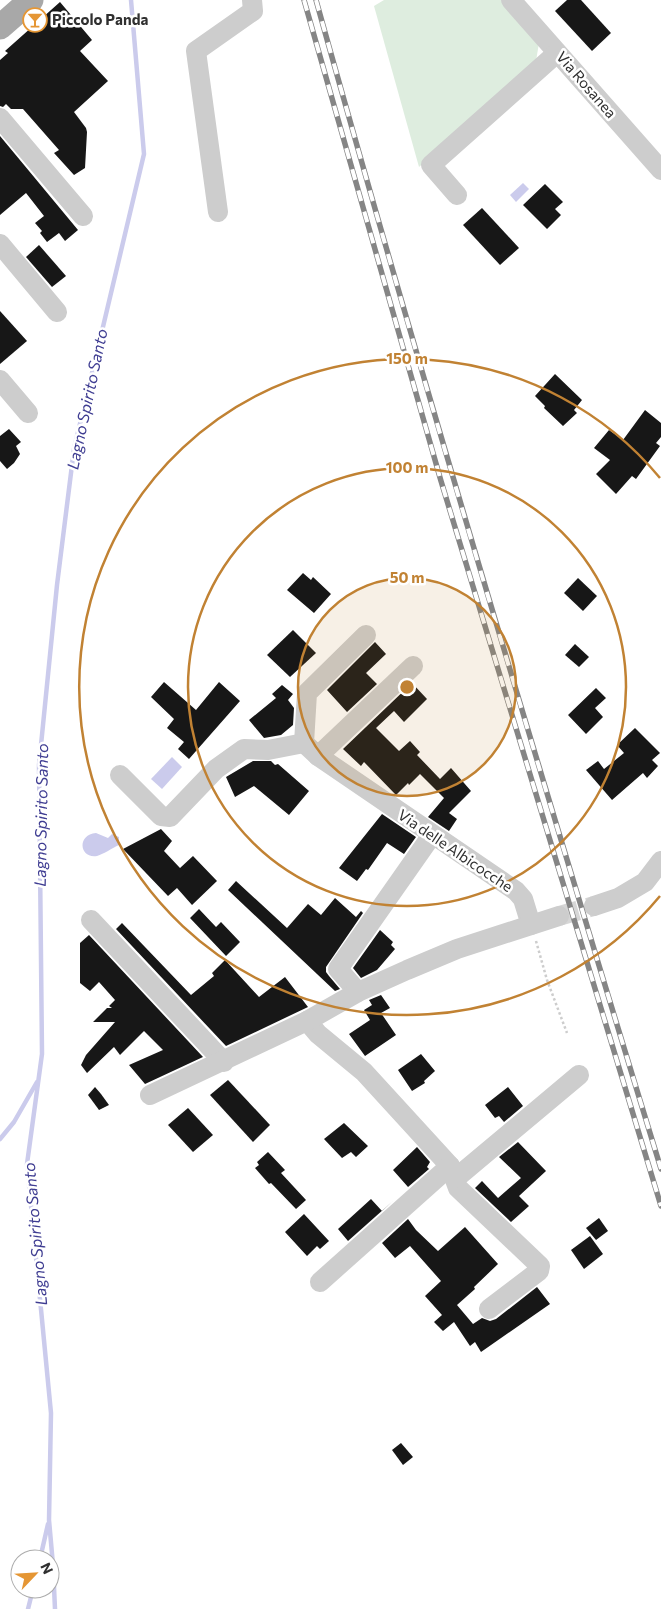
<svg xmlns="http://www.w3.org/2000/svg" width="661" height="1609" viewBox="0 0 661 1609" font-family="Commissioner,sans-serif">
  <style>
    .green { fill: #deeddf }
    .water { fill: #cbcbec }
    .lines { fill: none; stroke-linecap: round; stroke-linejoin: round }
    .stream { stroke: #cbcbec; stroke-width: 4.5 }
    .building { fill: #171717 }
    .minor-tunnel { stroke: #d6d6d6; stroke-width: 20; stroke-dasharray: 20 10; stroke-linecap: butt }
    .path { stroke: #cdcdcd; stroke-width: 2.5; stroke-dasharray: 2.5 2.5; stroke-linecap: butt }
    .minor { stroke: #cdcdcd; stroke-width: 20 }
    .major { stroke: #a8a8a8; stroke-width: 25 }
    .rail-casing { stroke: #858585; stroke-width: 5.5 }
    .rail { stroke: #fff; stroke-width: 4; stroke-dasharray: 11; stroke-linecap: butt }
    .ring { fill: none; stroke: #c18233; stroke-width: 2.5 }
    .labels { text-anchor: middle; stroke-width: 5; stroke-linejoin: round; paint-order: stroke }
    .poi-label { font-size: 15px; font-weight: bold; fill: #303030; stroke: #fff; text-anchor: start }
    .street-label { font-size: 15px; fill: #303030; stroke: #fff }
    .water-label { font-size: 16px; font-style: italic; fill: #3f3d92; stroke: #fff }
    .centre { fill: #c18233; stroke: #fff; stroke-width: 2.5 }
    .ring-label { font-size: 15px; text-anchor: middle; font-weight: bold; fill: #c18233; stroke: #fff; stroke-width: 5; stroke-linejoin: round; paint-order: stroke }
  </style>
  <rect width="100%" height="100%" fill="#fff"/>
  <path class="green" d="M384 0H501L539 43 536 61 419 167 374 6Z"/>
  <g class="water">
    <path d="M523 183 529 189 516 202 510 195Z"/>
    <path d="M172 757 182 767 162 789 151 779Z"/>
    <path d="M96 833 108 838 112 834 119 837V845C112 848 104 854 97 856 80 859 76 835 96 833Z"/>
  </g>
  <g class="lines">
    <g class="stream">
      <path d="M0 1139 14 1122 37 1082"/>
      <path d="M40 1559 48 1524"/>
      <path d="M28 1609 33 1589"/>
      <path d="M55 1609 53 1565 49 1520 51 1413 27 1164 42 1054 39 765 57 585 74 449 144 154 131 0"/>
    </g>
  </g>
  <g class="building">
    <path d="M567 0H581L611 33 592 51 555 11Z"/>
    <path d="M60 2 92 40 80 51 108 81 74 112 86 128 87 132 85 168 74 175 54 153 59 150 23 109H11L6 104 3 107 0 106V60L8 53 5 51Z"/>
    <path d="M0 136 78 230 65 241 59 233 47 242 40 233 42 231 35 223 44 216 26 193 0 215Z"/>
    <path d="M545 184 563 202 555 209 561 215 547 229 523 205Z"/>
    <path d="M482 208 519 248 500 265 463 225Z"/>
    <path d="M39 245 66 276 52 287 26 257Z"/>
    <path d="M0 311 27 341 0 364Z"/>
    <path d="M555 374 582 400 574 410 577 413 563 426 544 408 545 406 535 396Z"/>
    <path d="M645 410 661 423V437L656 443 660 446 636 479 632 476 616 494 596 474 610 460 594 448 609 430 623 440Z"/>
    <path d="M9 429 21 442 16 446 20 454 14 463 7 469 0 461V436Z"/>
    <path d="M303 573 311 580 313 577 331 594 314 613 287 590Z"/>
    <path d="M578 578 597 596 583 611 564 593Z"/>
    <path d="M293 630 316 653 290 677 267 655Z"/>
    <path d="M375 642 386 654 366 673 377 684 347 712 327 690Z"/>
    <path d="M575 644 589 657 579 667 565 655Z"/>
    <path d="M164 682 196 710 219 682 240 701 189 759 178 749 184 742 167 728 174 719 151 697Z"/>
    <path d="M412 683 427 699 404 722 394 711 376 728 399 751 410 741 420 752 417 755 440 779 451 768 471 791 449 813 457 819 449 831 428 817 444 798 420 774 409 785 408 783 396 795 364 762 361 766 343 749Z"/>
    <path d="M282 685 293 694 288 700 294 708 293 725 281 735 264 738 249 720 276 698 272 694Z"/>
    <path d="M596 688 606 698 595 708 603 717 586 734 568 715Z"/>
    <path d="M635 728 660 753 652 760 658 766 647 778 643 773 612 800 586 770 598 761 604 769 624 753 617 745Z"/>
    <path d="M253 761H271L275 765 278 764 309 791 289 815 254 786 235 797 226 777Z"/>
    <path d="M382 814 416 837 404 854 387 843 368 870 366 869 357 881 339 868Z"/>
    <path d="M161 829 172 841 164 851 180 868 193 856 217 881 192 905 177 888 168 896 123 849Z"/>
    <path d="M236 881 287 928 308 904 321 915 335 898 356 917 361 911 363 913 326 967V972L329 976 340 989 335 991 228 890Z"/>
    <path d="M199 909 216 927 221 922 240 942 226 956 190 918Z"/>
    <path d="M122 923 191 995 214 976 212 973 225 960 259 997 285 977 308 1007 226 1046 116 929Z"/>
    <path d="M380 930 393 942 391 945 395 949 377 970 361 978 353 968Z"/>
    <path d="M89 935 203 1057 145 1084 129 1065 163 1050 144 1031 120 1055 114 1047 87 1073 81 1065 86 1055 115 1022H93L107 1008H112L109 1006 115 1000 99 982 90 991 80 983V943Z"/>
    <path d="M381 995 390 1008 381 1013 396 1035 365 1056 349 1034 370 1020 364 1010 372 1005 369 1000Z"/>
    <path d="M421 1054 435 1071 424 1081 425 1083 412 1091 398 1070Z"/>
    <path d="M228 1080 270 1125 253 1142 210 1095Z"/>
    <path d="M95 1087 101 1094 109 1105 99 1110 88 1095Z"/>
    <path d="M508 1087 523 1106 504 1122 499 1116 495 1118 485 1105Z"/>
    <path d="M188 1108 213 1135 193 1152 168 1125Z"/>
    <path d="M344 1123 368 1146 356 1157 351 1152 342 1158 324 1139Z"/>
    <path d="M518 1142 546 1171 519 1196 529 1206 511 1222 475 1188 482 1181 498 1198 521 1178 499 1157Z"/>
    <path d="M417 1147 430 1162 427 1167 429 1169 408 1187 393 1170Z"/>
    <path d="M268 1152 285 1170 281 1173 306 1200 296 1209 271 1183 269 1184 255 1168 259 1165 257 1162Z"/>
    <path d="M371 1199 382 1211 393 1201 348 1241 338 1229Z"/>
    <path d="M304 1214 329 1241 320 1249 317 1246 307 1256 285 1232Z"/>
    <path d="M599 1218 608 1231 596 1240 586 1228Z"/>
    <path d="M408 1219 416 1230 438 1251 465 1227 498 1264 474 1287 475 1289 457 1305 473 1324 482 1318 490 1321 496 1319 537 1287 550 1304 481 1352 475 1342 470 1346 454 1322 443 1331 434 1322 442 1315 425 1296 441 1281 410 1246 395 1258 382 1243Z"/>
    <path d="M590 1236 603 1254 584 1269 571 1250Z"/>
    <path d="M401 1443 413 1457 403 1465 392 1450Z"/>
  </g>
  <g class="lines">
    <path class="minor-tunnel" d="M559 916 594 906"/>
    <path class="path" d="M536 941 547 980 567 1033"/>
    <g class="minor">
      <path d="M511 0 661 170"/>
      <path d="M0 118 83 216"/>
      <path d="M457 195 431 165 557 53"/>
      <path d="M218 212 196 51 253 11 252 0"/>
      <path d="M0 244 57 312"/>
      <path d="M0 380 28 413"/>
      <path d="M366 635 307 693 304 743 318 756 516 891 523 899 531 925"/>
      <path d="M318 756 413 666"/>
      <path d="M120 775 161 816 170 817 216 769 244 749 268 750 304 743"/>
      <path d="M594 906 618 898 645 882 661 861"/>
      <path d="M91 920 224 1062"/>
      <path d="M358 992 338 969 432 835"/>
      <path d="M307 1021 318 1034 364 1072 450 1166 458 1188 540 1266 539 1271 489 1309"/>
      <path d="M150 1095 307 1021 358 992 407 970 457 949 559 916"/>
      <path d="M456 1178 579 1075"/>
      <path d="M320 1282 450 1166"/>
    </g>
    <path class="major" d="M0 27 31 0"/>
    <g class="rail-casing">
      <g id="rail">
        <path d="M304 0 441 481 661 1206"/>
        <path d="M316 0C425 391 542 780 661 1169"/>
      </g>
    </g>
    <use href="#rail" class="rail"/>
  </g>
  <circle cx="407" cy="687" r="109" fill="#c18233" fill-opacity=".12"/>
  <g class="ring">
    <circle cx="407" cy="687" r="109"/>
    <circle cx="407" cy="687" r="219"/>
    <path d="M660 896A328 328 0 1 1 660 478"/>
  </g>
  <defs>
    <g id="bar-ring" transform="scale(1.25)"><circle r="9.5" fill="#fff" stroke="#e59634" stroke-width="1.5"/><path d="M-6-5H6L.8 .8V4.5H3.5V6h-7V4.5H-.8V.8Z" fill="#e59634"/></g>
  </defs>
  <g fill-rule="evenodd">
    <use href="#bar-ring" x="35" y="20"/>
  </g>
  <g class="labels">
    <g class="poi-label">
      <text x="52" y="25">Piccolo Panda</text>
    </g>
    <g class="street-label">
      <text transform="translate(586 85) rotate(49)" y="5">Via Rosanea</text>
      <text transform="translate(455 851) rotate(34)" y="5">Via delle Albicocche</text>
    </g>
    <g class="water-label">
      <text transform="translate(87 399) rotate(-78)" y="6">Lagno Spirito Santo</text>
      <text transform="translate(41 815) rotate(-89)" y="6">Lagno Spirito Santo</text>
      <text transform="translate(35 1234) rotate(-95)" y="6">Lagno Spirito Santo</text>
    </g>
  </g>
  <circle cx="407" cy="687" r="8" class="centre"/>
  <g class="ring-label">
    <text x="407" y="364">150 m</text>
    <text x="407" y="473">100 m</text>
    <text x="407" y="583">50 m</text>
  </g>
  <g transform="translate(35 1574) rotate(65)"><circle r="24" fill="#ffffff" stroke="#acacac"/>
  <path d="M0-4L9 19L0 12L-9 19Z" fill="#e59634"/>
  <text y="-8" font-size="14" font-weight="bold" text-anchor="middle" fill="#303030">N</text>
  </g>
</svg>
